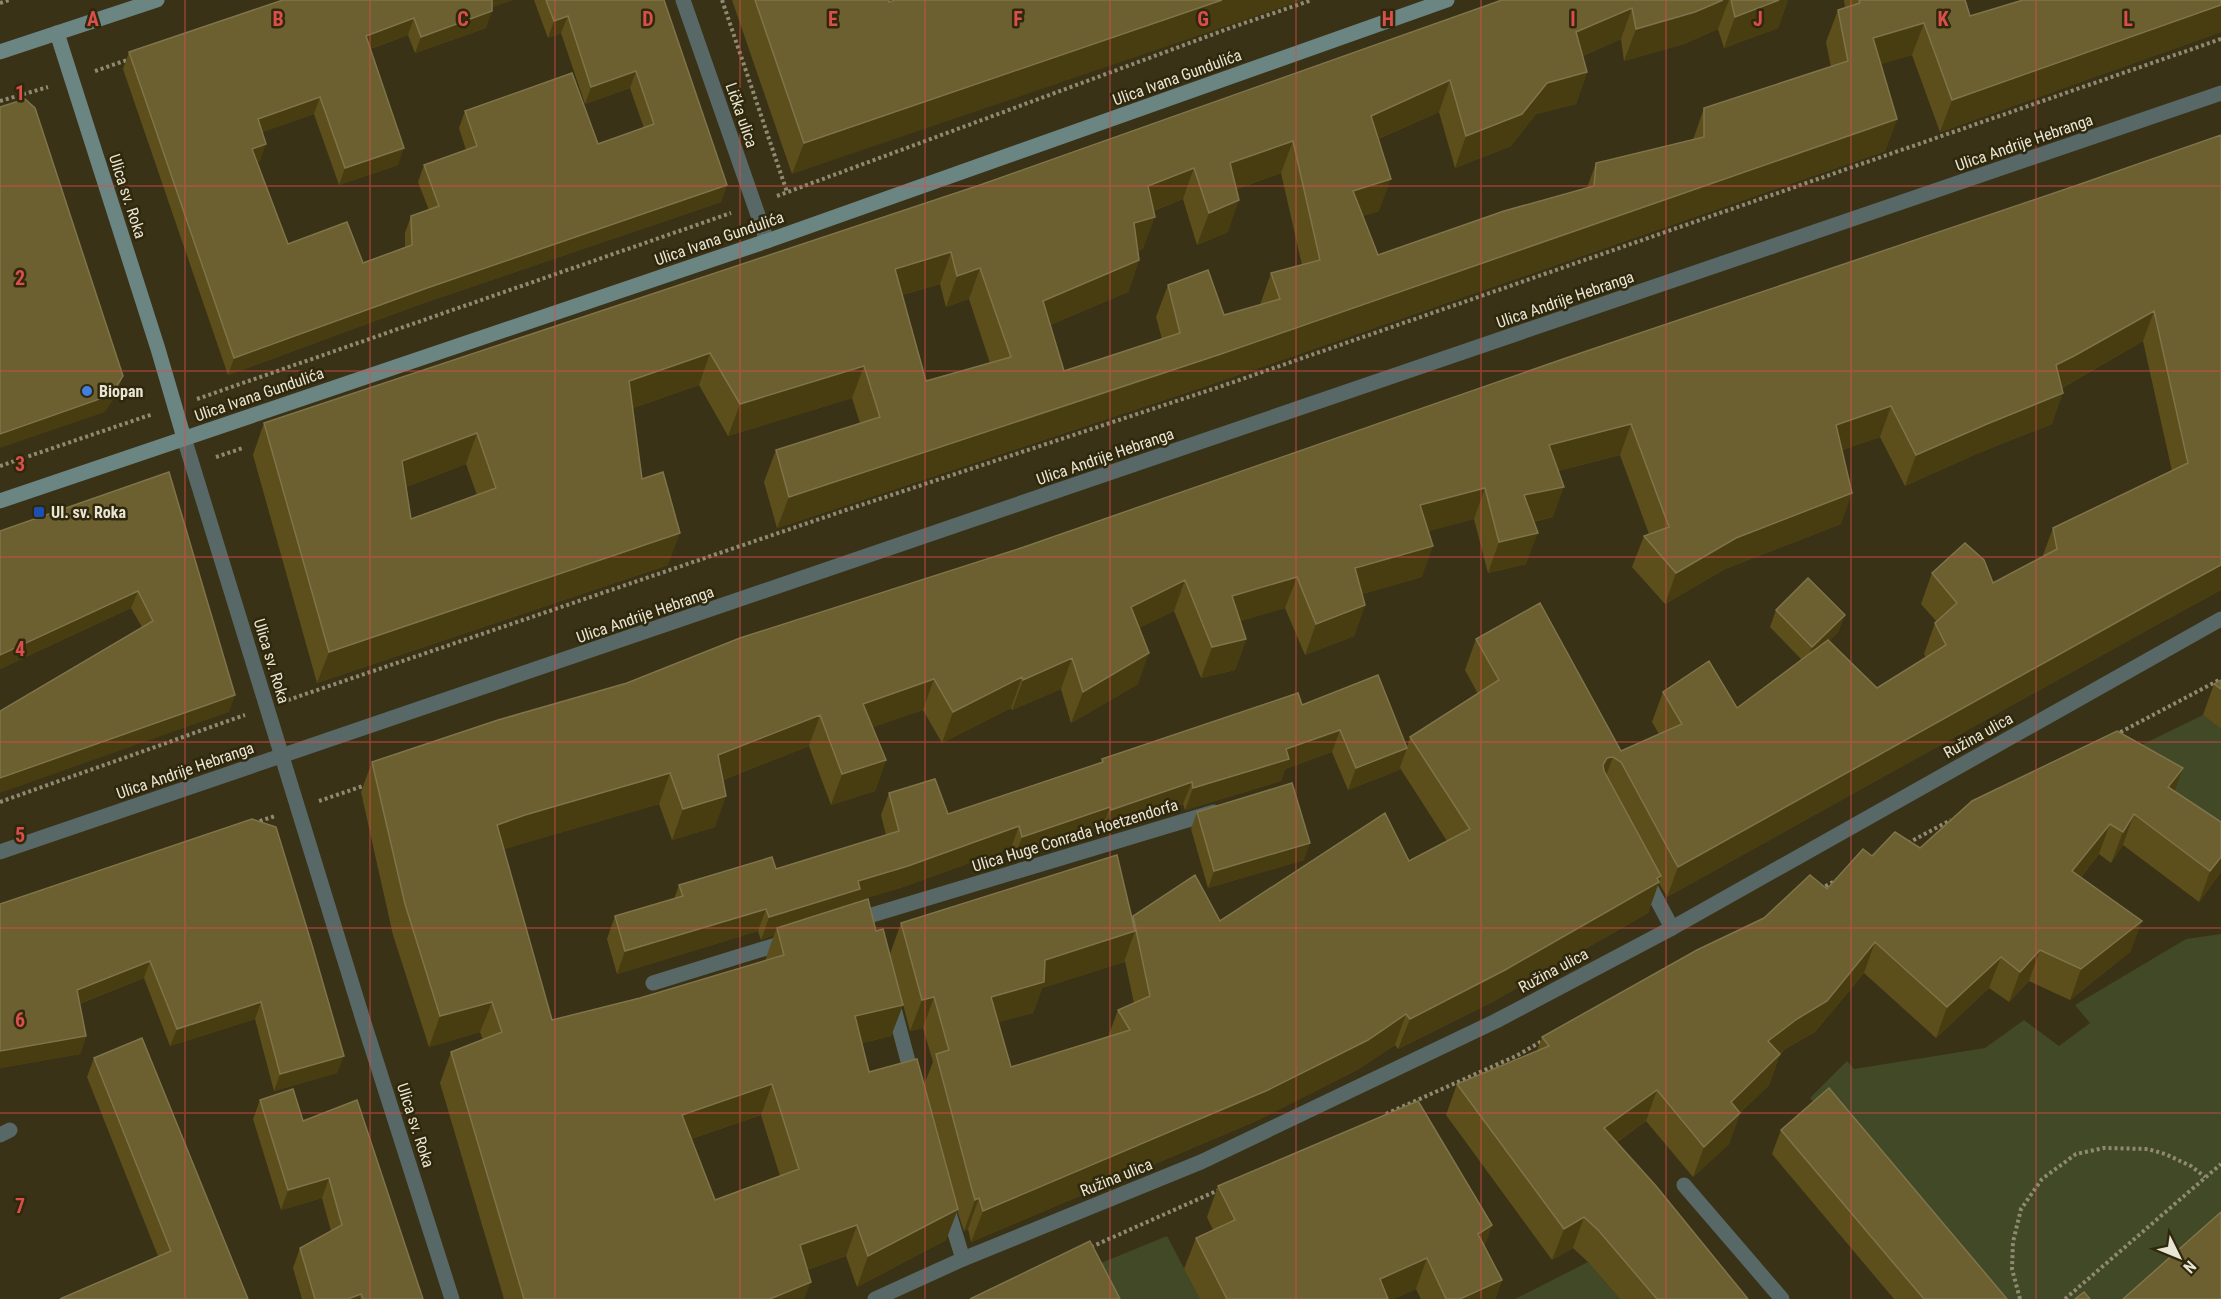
<svg xmlns="http://www.w3.org/2000/svg" width="2221" height="1299" viewBox="0 0 2221 1299" font-family="'Roboto Condensed',sans-serif">
  <style>
    .green { fill: #414926 }
    .lines { fill: none; stroke-linecap: round; stroke-linejoin: round }
    .path { stroke: #908a73; stroke-width: 4; stroke-dasharray: 3 3; stroke-linecap: butt }
    .lane { stroke: #576866; stroke-width: 15 }
    .street { stroke: #576866; stroke-width: 15 }
    .secondary { stroke: #6b8582; stroke-width: 15 }
    .wall { fill: #5d4f1c; fill-rule: evenodd }
    .shaded-wall { fill: #483d11 }
    .building { fill: #6c5f30; stroke: #7f744a; stroke-width: 1.5; fill-rule: evenodd }
    .grid { fill: none; stroke: #da4e4b; stroke-width: 1.5; stroke-opacity: 0.55 }
    .shop-dot { fill: #3f7fe0; stroke: #30280c; stroke-width: 2 }
    .transit-dot { fill: #1a4fb4; stroke: #30280c; stroke-width: 2 }
    .labels { text-anchor: middle; stroke-width: 5; stroke-linejoin: round; paint-order: stroke }
    .street-label { font-size: 16px; fill: #e9e5d5; stroke: #30280c }
    .poi-label { font-size: 16px; font-weight: bold; fill: #e9e5d5; stroke: #30280c; text-anchor: start }
    .grid-label { font-size: 20px; text-anchor: middle; font-weight: bold; fill: #da4e4b; stroke: #30280c; stroke-width: 5; stroke-linejoin: round; paint-order: stroke }
  </style>
  <rect width="100%" height="100%" fill="#3a3216"/>
  <g class="green">
    <path d="M2203 715 2221 729V861L2106 762Z"/>
    <path d="M2221 934V1215L2124 1299H1982L1810 1098 1847 1061 1854 1069 1985 1048 2024 1020 2059 1046 2090 1023 2075 1005 2186 939Z"/>
    <path d="M1167 1236 1200 1299H1092L1079 1272Z"/>
    <path d="M1588 1262 1620 1299H1515Z"/>
  </g>
  <g class="lines">
    <g class="path">
      <path d="M722 0 787 192"/>
      <path d="M0 3 9 0"/>
      <path d="M95 71 130 59"/>
      <path d="M0 101 48 87"/>
      <path d="M777 196 1230 28 1312 0"/>
      <path d="M197 399 731 213"/>
      <path d="M216 457 243 448"/>
      <path d="M0 466 153 414"/>
      <path d="M288 700 846 510 1222 386 2221 39"/>
      <path d="M2115 735 2221 679"/>
      <path d="M319 801 366 785"/>
      <path d="M0 802 245 715"/>
      <path d="M254 823 275 816"/>
      <path d="M1908 843 1951 820"/>
      <path d="M1820 889 1837 880"/>
      <path d="M1386 1114 1516 1056 1542 1041"/>
      <path d="M1091 1247 1221 1189"/>
      <path d="M2020 1299 2012 1269 2013 1242 2021 1209 2042 1179 2076 1154 2104 1148 2148 1149 2165 1154 2191 1166 2205 1177"/>
      <path d="M2065 1299 2221 1164"/>
    </g>
    <g class="lane">
      <path d="M1645 877 1672 928"/>
      <path d="M0 1135 10 1130"/>
      <path d="M1684 1185 1782 1299"/>
    </g>
    <g class="street">
      <path d="M683 0 767 241"/>
      <path d="M184 438 364 1023 452 1299"/>
      <path d="M0 852 2221 93"/>
      <path d="M852 921 1214 812"/>
      <path d="M653 983 789 941"/>
      <path d="M892 1001 913 1080"/>
      <path d="M947 1207 963 1259"/>
      <path d="M875 1299 963 1259 1201 1162 1496 1021 1672 928 2221 619"/>
    </g>
    <g class="secondary">
      <path d="M57 33 158 349 184 438"/>
      <path d="M0 52 157 0"/>
      <path d="M0 501 767 241 1447 0"/>
    </g>
  </g>
  <g class="wall">
    <path d="M283 0H512L492 7 486 28 415 53 408 35 370 49 398 165 339 185 314 114 262 132 260 161 257 162 288 244 363 263 405 248V233L411 216 429 210 418 182 424 165 466 150 459 128 465 111 598 144 644 128 630 88 585 104 561 33 548 38 534 0H664L727 185 721 202 421 304 228 375 123 69 129 52Z"/>
    <path d="M732 0H889L792 174Z"/>
    <path d="M1502 0H1788L1778 28 1724 48 1718 29 1684 44 1624 61 1621 39 1583 56 1587 72 1576 104 1536 114 1511 146 1455 168 1439 112 1378 139 1379 211 1363 216 1378 255 1587 188 1596 163 1693 140 1704 108 1831 67 1826 42 1838 10 1845 8 1844 0H1965L1970 16 2221 0V32L1940 132 1912 55 1880 64 1897 119 1885 151 1209 385 777 528 764 482 776 450 860 423 852 398 728 436 699 385 633 408 642 479 668 565 317 683 253 455 264 423 980 185ZM1281 173 1302 265 1271 273 1260 305 1224 315 1168 285 1156 317 1162 339 1064 371 1050 325 1128 292 1139 260 1138 250 1143 249 1153 211 1183 199 1197 245 1228 232 1237 189ZM940 284 946 307 969 299 990 363 926 381 902 295ZM466 464 477 495 411 519 406 487Z"/>
    <path d="M2221 135V590L2151 628 1667 897 1659 883 1648 913 1494 1001 1398 1049 1395 1045 1357 1070 1256 1121 971 1242 968 1229 964 1231 957 1210 946 1240 857 1287 846 1256 807 1270 804 1299H504L440 1083 451 1052 483 1040 480 1032 429 1047 393 935 361 792 372 762 627 683 2069 188ZM2143 341 2172 471 2053 528 2042 558 1993 583 1932 573 1921 604 1937 622 1935 623 1924 654 1926 657 1877 688 1829 641 1838 632 1845 615 1776 610 1770 627 1802 660 1737 708 1663 692 1652 722 1659 734 1621 751 1476 639 1465 670 1478 694 1410 737 1407 747 1302 705 1102 759 1101 763 948 814 889 793 881 815 886 835 776 869 679 885 674 899 615 916 607 939 617 974 758 931 761 940 774 935 766 958V960L640 998 552 1020 504 849 659 804 672 840 715 827 723 780 809 746 831 805 875 791 886 760 872 727 923 710 942 743 1011 708 1012 710 1061 689 1071 723 1138 684 1139 628 1174 611 1201 678 1235 670 1246 639 1240 621 1285 608 1305 655 1354 636 1365 605 1362 594 1422 577 1428 531 1474 519 1488 573 1526 564 1533 522 1553 517 1558 471 1620 455 1649 534 1644 536 1632 567 1665 604 1725 569 1841 524 1842 450 1880 437 1905 486 1976 454 2052 424 2062 388ZM1332 752 1348 790 1399 770 1400 768 1447 841 1409 861 1220 921 1133 916 1132 918 901 923 890 954 910 1031 923 1028 933 1062 924 1085 945 1164 869 1072 862 1043 891 1036 903 1005 876 931 855 904 856 901 900 888 1011 848 1014 859 1102 829 1103 832 1183 804 1185 810 1281 781 1285 769ZM1125 961 1134 1003 1118 1010 1108 1037 1011 1067 998 1022 1033 1013 1042 988 1124 962ZM761 1115 780 1176 715 1200 691 1139Z"/>
    <path d="M169 472 229 712 142 627 131 608 0 669V531Z"/>
    <path d="M2221 680V729L2203 715 2214 684Z"/>
    <path d="M2183 768 2174 791 2221 822V872L2199 902 2123 845 2111 863 2099 854 2081 877 2131 951 2070 1000 2029 981 2009 1002 1989 988 1936 1038 1864 973 1815 1032 1785 1049 1780 1054 1769 1085 1740 1113 1729 1144 1693 1177 1646 1121 1617 1142 1748 1299H1620L1588 1262 1573 1248 1552 1260 1446 1115 1457 1084 1537 1051 1542 1037 1827 889 1872 856 1920 848Z"/>
    <path d="M1197 812 1304 860 1208 888 1191 829Z"/>
    <path d="M252 819 337 1073 274 1091 255 1019 170 1046 144 978 79 1004 86 1036 80 1054 0 1068V904Z"/>
    <path d="M94 1058 248 1299 158 1256 87 1077Z"/>
    <path d="M260 1100 303 1121 423 1299H302L293 1268 300 1248 331 1231 322 1198 281 1210 253 1119Z"/>
    <path d="M1781 1130 2007 1299H1894L1772 1154Z"/>
    <path d="M1218 1186 1492 1225 1484 1247 1502 1280 1495 1299H1421L1416 1289 1394 1299H1200L1184 1269 1196 1238 1213 1230 1207 1217Z"/>
  </g>
  <g class="shaded-wall">
    <path d="M490 0H512L486 10Z"/>
    <path d="M1222 0H1303L792 174 804 143Z"/>
    <path d="M1723 0H1729L1718 29 1684 44 1624 61 1636 29Z"/>
    <path d="M1779 0H1788L1778 28 1724 48 1735 17Z"/>
    <path d="M2221 5V32L1940 132 1952 100Z"/>
    <path d="M1632 8 1621 39 1565 64 1576 32Z"/>
    <path d="M492 11 486 28 415 53 421 37Z"/>
    <path d="M568 16 561 33 548 38 554 21Z"/>
    <path d="M414 18 408 35 360 52 366 36Z"/>
    <path d="M1924 23 1912 55 1861 70 1873 38Z"/>
    <path d="M636 71 630 88 585 104 591 87Z"/>
    <path d="M1587 72 1576 104 1536 114 1511 146 1455 168 1466 136 1547 83Z"/>
    <path d="M1450 80 1439 112 1359 147 1371 116Z"/>
    <path d="M320 97 314 114 252 136 258 119Z"/>
    <path d="M1897 119 1885 151 1209 385 777 528 789 497Z"/>
    <path d="M1293 141 1281 173 1219 195 1230 163Z"/>
    <path d="M266 144 260 161 246 166 252 149Z"/>
    <path d="M404 148 398 165 339 185 345 168Z"/>
    <path d="M1194 168 1183 199 1136 217 1148 186Z"/>
    <path d="M1391 179 1379 211 1341 223 1353 191Z"/>
    <path d="M727 185 721 202 421 304 228 375 234 358 427 288Z"/>
    <path d="M1239 200 1228 232 1197 245 1209 213Z"/>
    <path d="M1155 217 1143 249 1122 255 1134 223Z"/>
    <path d="M951 252 940 284 883 300 895 269Z"/>
    <path d="M1139 260 1128 292 1031 333 1043 301Z"/>
    <path d="M980 268 969 299 946 307 957 276Z"/>
    <path d="M2154 311 2143 341 2063 387 2045 396 2056 365Z"/>
    <path d="M710 353 699 385 618 413 629 381Z"/>
    <path d="M864 366 852 398 728 436 740 404Z"/>
    <path d="M123 376 117 393 105 412 0 448V434Z"/>
    <path d="M2063 393 2052 424 1976 454 1905 486 1916 455 1987 424Z"/>
    <path d="M1891 406 1880 437 1825 456 1836 425Z"/>
    <path d="M1631 424 1620 455 1538 476 1549 445Z"/>
    <path d="M477 433 466 464 390 493 402 461Z"/>
    <path d="M1564 487 1553 517 1513 526 1524 495Z"/>
    <path d="M1485 488 1474 519 1409 536 1420 505Z"/>
    <path d="M1852 493 1841 524 1725 569 1665 604 1676 573 1736 538Z"/>
    <path d="M680 533 668 565 317 683 329 652Z"/>
    <path d="M1538 533 1526 564 1488 573 1499 542Z"/>
    <path d="M1433 546 1422 577 1344 599 1355 568Z"/>
    <path d="M2221 565V590L2151 628 1667 897 1678 867 2162 597Z"/>
    <path d="M1297 577 1285 608 1221 627 1232 596Z"/>
    <path d="M1185 580 1174 611 1119 638 1131 607Z"/>
    <path d="M138 591 131 608 0 669V655Z"/>
    <path d="M1365 605 1354 636 1305 655 1316 624Z"/>
    <path d="M1845 615 1838 632 1806 664 1812 647Z"/>
    <path d="M1246 639 1235 670 1201 678 1212 647Z"/>
    <path d="M1149 653 1138 684 1071 723 1083 692Z"/>
    <path d="M1072 658 1061 689 1012 710 1023 680Z"/>
    <path d="M1022 677 1011 708 942 743 953 712Z"/>
    <path d="M934 679 923 710 851 735 863 704Z"/>
    <path d="M235 695 229 712 0 793V778Z"/>
    <path d="M820 715 809 746 707 786 718 755Z"/>
    <path d="M1340 730 1332 752 1285 769 1281 781 1185 810 1193 788 1286 749Z"/>
    <path d="M1407 748 1399 770 1348 790 1356 768Z"/>
    <path d="M1613 757 1602 787 1603 765 1607 758Z"/>
    <path d="M886 760 875 791 831 805 842 774Z"/>
    <path d="M2183 768 2172 799 2168 787Z"/>
    <path d="M670 773 659 804 514 846 486 856 497 825 525 815Z"/>
    <path d="M1192 782 1183 804 1103 832 1111 810Z"/>
    <path d="M726 796 715 827 672 840 683 809Z"/>
    <path d="M1110 807 1102 829 1014 859 1022 837Z"/>
    <path d="M2134 814 2123 845 2111 863 2123 832Z"/>
    <path d="M2110 824 2099 854 2061 901 2072 871Z"/>
    <path d="M1019 826 1011 848 900 888 856 901 852 911 777 928 774 935 761 940 769 917 858 881Z"/>
    <path d="M1310 843 1304 860 1208 888 1214 871Z"/>
    <path d="M2221 857V872L2199 902 2210 871Z"/>
    <path d="M1661 876 1648 913 1494 1001 1398 1049 1410 1019Z"/>
    <path d="M766 909 758 931 617 974 625 951Z"/>
    <path d="M2142 921 2131 951 2070 1000 2081 969Z"/>
    <path d="M1135 931 1124 962 1042 988 1033 1013 980 1027 991 997 1045 960Z"/>
    <path d="M1875 942 1864 973 1815 1032 1785 1049 1756 1072 1768 1041Z"/>
    <path d="M2040 950 2029 981 2009 1002 2020 972Z"/>
    <path d="M2001 957 1989 988 1936 1038 1947 1007Z"/>
    <path d="M150 961 144 978 70 1007 77 990Z"/>
    <path d="M934 997 923 1028 910 1031 922 1000Z"/>
    <path d="M261 1002 255 1019 170 1046 177 1029Z"/>
    <path d="M492 1002 480 1032 429 1047 440 1016Z"/>
    <path d="M903 1005 891 1036 844 1047 855 1016Z"/>
    <path d="M1406 1014 1395 1045 1357 1070 1256 1121 971 1242 983 1211Z"/>
    <path d="M86 1036 80 1054 0 1068V1051Z"/>
    <path d="M1780 1054 1769 1085 1736 1117 1740 1113 1729 1144 1693 1177 1704 1147 1731 1102Z"/>
    <path d="M344 1056 337 1073 274 1091 280 1074Z"/>
    <path d="M772 1084 761 1115 670 1146 682 1115Z"/>
    <path d="M1657 1090 1646 1121 1593 1158 1604 1128Z"/>
    <path d="M329 1178 322 1198 281 1210 288 1190Z"/>
    <path d="M979 1198 968 1229 964 1231 975 1200Z"/>
    <path d="M958 1209 946 1240 857 1287 868 1256Z"/>
    <path d="M1584 1217 1573 1248 1552 1260 1564 1229Z"/>
    <path d="M857 1225 846 1256 789 1276 800 1245Z"/>
    <path d="M1492 1225 1481 1256 1478 1234Z"/>
    <path d="M1427 1258 1416 1289 1394 1299H1373L1380 1279Z"/>
    <path d="M1502 1280 1495 1299H1460Z"/>
    <path d="M811 1282 804 1299H770Z"/>
    <path d="M361 1294 360 1299H348Z"/>
  </g>
  <g class="building">
    <path d="M283 0H492V11L421 37 414 18 366 36 404 148 345 168 320 97 258 119 266 144 252 149 288 244 347 222 363 263 412 245 411 216 439 206 424 165 477 146 465 111 572 73 598 144 654 124 636 71 591 87 568 16 554 21 546 0H664L727 185 427 288 234 358 129 52Z"/>
    <path d="M755 0H889V2L895 0H1222L804 143Z"/>
    <path d="M1502 0H1723L1695 12 1636 29 1632 8 1576 32 1587 72 1547 83 1522 114 1466 136 1450 80 1371 116 1391 179 1353 191 1378 255 1504 211 1594 186 1596 163 1704 137V108L1848 61 1838 10 1860 3 1859 0H1965L1970 16 2023 0H2221V5L1952 100 1924 23 1873 38 1897 119 1221 354 789 497 776 450 880 417 864 366 740 404 710 353 629 381 642 479 663 472 680 533 329 652 264 423 980 185ZM1293 141 1320 260 1271 273 1280 299 1224 315 1208 270 1168 285 1180 333 1064 371 1043 301 1139 260 1134 223 1155 217 1148 186 1194 168 1209 213 1239 200 1230 163ZM951 252 957 276 980 268 1011 357 926 381 895 269ZM477 433 496 488 411 519 402 461Z"/>
    <path d="M1731 0H1779L1735 17Z"/>
    <path d="M25 99 35 108 123 376 111 395 0 434V107Z"/>
    <path d="M2221 135V565L2162 597 1678 867 1621 762 1613 757 1607 758 1603 765 1604 771 1661 876 1657 878 1659 882 1505 970 1410 1019 1406 1014 1368 1040 1268 1090 983 1211 979 1198 975 1200 971 1186 936 1054 949 1050 934 997 922 1000 901 923 1117 855 1135 931 1045 960 1044 982 991 997 1011 1067 1130 1030 1118 1010 1150 996 1133 916 1195 875 1220 921 1385 813 1409 861 1470 829 1410 737 1499 680 1476 639 1540 603 1621 751 1682 724 1663 692 1709 661 1737 708 1828 640 1877 688 1946 645 1935 623 1957 603 1932 573 1965 543 1984 560 1993 583 2057 549 2053 528 2188 463 2154 311 2074 356 2056 365 2063 393 1987 424 1916 455 1891 406 1836 425 1852 493 1736 538 1676 573 1644 536 1669 527 1631 424 1549 445 1564 487 1524 495 1538 533 1499 542 1485 488 1420 505 1433 546 1355 568 1365 605 1316 624 1297 577 1232 596 1246 639 1212 647 1185 580 1131 607 1149 653 1083 692 1072 658 1023 680 1022 677 953 712 934 679 863 704 886 760 842 774 820 715 718 755 726 796 683 809 670 773 525 815 497 825 552 1020 640 998 784 955 777 928 868 899 876 931 883 929 903 1005 855 1016 869 1072 917 1059 958 1209 868 1256 857 1225 800 1245 811 1282 770 1299H524L451 1052 502 1032 492 1002 440 1016 405 904 372 762 498 720 627 683 740 638 1024 547 1566 358 2069 188ZM772 1084 799 1169 715 1200 682 1115Z"/>
    <path d="M169 472 235 695 0 778V711L153 621 138 591 0 655V531Z"/>
    <path d="M1808 578 1845 615 1812 647 1776 610Z"/>
    <path d="M1378 675 1407 748 1356 768 1340 730 1286 749 1289 759 1193 788 1192 782 1111 810 1110 807 1022 837 1019 826 908 866 858 881 860 889 769 917 766 909 625 951 615 916 683 896 679 885 772 857 776 869 899 831 889 793 935 779 948 814 1103 762 1102 759 1298 693 1302 705Z"/>
    <path d="M2221 680V689L2214 684Z"/>
    <path d="M2117 731 2183 768 2168 787 2221 822V857L2210 871 2134 814 2123 832 2110 824 2072 871 2142 921 2081 969 2040 950 2020 972 2001 957 1947 1007 1875 942 1827 1001 1797 1019 1768 1041 1780 1054 1731 1102 1740 1113 1704 1147 1657 1090 1604 1128 1656 1186 1748 1299H1657L1599 1231 1584 1217 1564 1229 1457 1084 1549 1046 1542 1037 1697 950 1764 918 1810 875 1827 889 1863 849 1872 856 1895 832 1920 848 1972 801Z"/>
    <path d="M1292 783 1310 843 1214 871 1197 812Z"/>
    <path d="M252 819 276 827 312 945 344 1056 280 1074 261 1002 177 1029 150 961 77 990 86 1036 0 1051V904Z"/>
    <path d="M142 1038 248 1299H60L171 1251 94 1058Z"/>
    <path d="M1829 1088 2007 1299H1924L1781 1130Z"/>
    <path d="M293 1089 303 1121 357 1100 423 1299H363L361 1294 348 1299H315L300 1248 342 1225 329 1178 288 1190 260 1100Z"/>
    <path d="M1418 1101 1492 1225 1478 1234 1502 1280 1460 1299H1446L1427 1258 1380 1279 1388 1299H1227L1196 1238 1235 1220 1218 1186Z"/>
    <path d="M2221 1212V1299H2123Z"/>
    <path d="M1090 1241 1120 1299H970Z"/>
    <path d="M2084 1292 2090 1299H2075Z"/>
  </g>
  <path class="grid" d="M185 0V1299M370 0V1299M555 0V1299M740 0V1299M925 0V1299M1110 0V1299M1296 0V1299M1481 0V1299M1666 0V1299M1851 0V1299M2036 0V1299M0 186H2221M0 371H2221M0 557H2221M0 742H2221M0 928H2221M0 1113H2221"/>
  <circle class="shop-dot" cx="87" cy="391" r="6"/>
  <rect class="transit-dot" x="33" y="506" width="12" height="12" rx="3"/>
  <g class="labels">
    <g class="street-label">
      <text transform="translate(1177 77) rotate(-20)" y="6">Ulica Ivana Gundulića</text>
      <text transform="translate(742 115) rotate(71)" y="6">Lička ulica</text>
      <text transform="translate(2024 142) rotate(-19)" y="6">Ulica Andrije Hebranga</text>
      <text transform="translate(128 196) rotate(72)" y="6">Ulica sv. Roka</text>
      <text transform="translate(719 238) rotate(-19)" y="6">Ulica Ivana Gundulića</text>
      <text transform="translate(1565 299) rotate(-19)" y="6">Ulica Andrije Hebranga</text>
      <text transform="translate(259 394) rotate(-19)" y="6">Ulica Ivana Gundulića</text>
      <text transform="translate(1105 456) rotate(-19)" y="6">Ulica Andrije Hebranga</text>
      <text transform="translate(645 614) rotate(-19)" y="6">Ulica Andrije Hebranga</text>
      <text transform="translate(272 661) rotate(73)" y="6">Ulica sv. Roka</text>
      <text transform="translate(1978 735) rotate(-29)" y="6">Ružina ulica</text>
      <text transform="translate(185 770) rotate(-19)" y="6">Ulica Andrije Hebranga</text>
      <text transform="translate(1075 835) rotate(-17)" y="6">Ulica Huge Conrada Hoetzendorfa</text>
      <text transform="translate(1553 970) rotate(-28)" y="6">Ružina ulica</text>
      <text transform="translate(416 1125) rotate(72)" y="6">Ulica sv. Roka</text>
      <text transform="translate(1116 1177) rotate(-22)" y="6">Ružina ulica</text>
    </g>
    <g class="poi-label">
      <text x="99" y="397">Biopan</text>
      <text x="51" y="518">Ul. sv. Roka</text>
    </g>
  </g>
  <g class="grid-label">
    <text x="93" y="26">A</text>
    <text x="278" y="26">B</text>
    <text x="463" y="26">C</text>
    <text x="648" y="26">D</text>
    <text x="833" y="26">E</text>
    <text x="1018" y="26">F</text>
    <text x="1203" y="26">G</text>
    <text x="1388" y="26">H</text>
    <text x="1573" y="26">I</text>
    <text x="1758" y="26">J</text>
    <text x="1943" y="26">K</text>
    <text x="2128" y="26">L</text>
    <text x="20" y="100">1</text>
    <text x="20" y="285">2</text>
    <text x="20" y="471">3</text>
    <text x="20" y="656">4</text>
    <text x="20" y="842">5</text>
    <text x="20" y="1027">6</text>
    <text x="20" y="1213">7</text>
  </g>
  <g transform="translate(2179 1257) rotate(133)" stroke="#30280c" stroke-width="4.5" paint-order="stroke">
  <path d="M0-4.5L10 22L0 15L-10 22Z" fill="#e9e5d5"/>
  <text y="-9" font-size="16" font-weight="bold" text-anchor="middle" fill="#e9e5d5">N</text>
  </g>
</svg>
